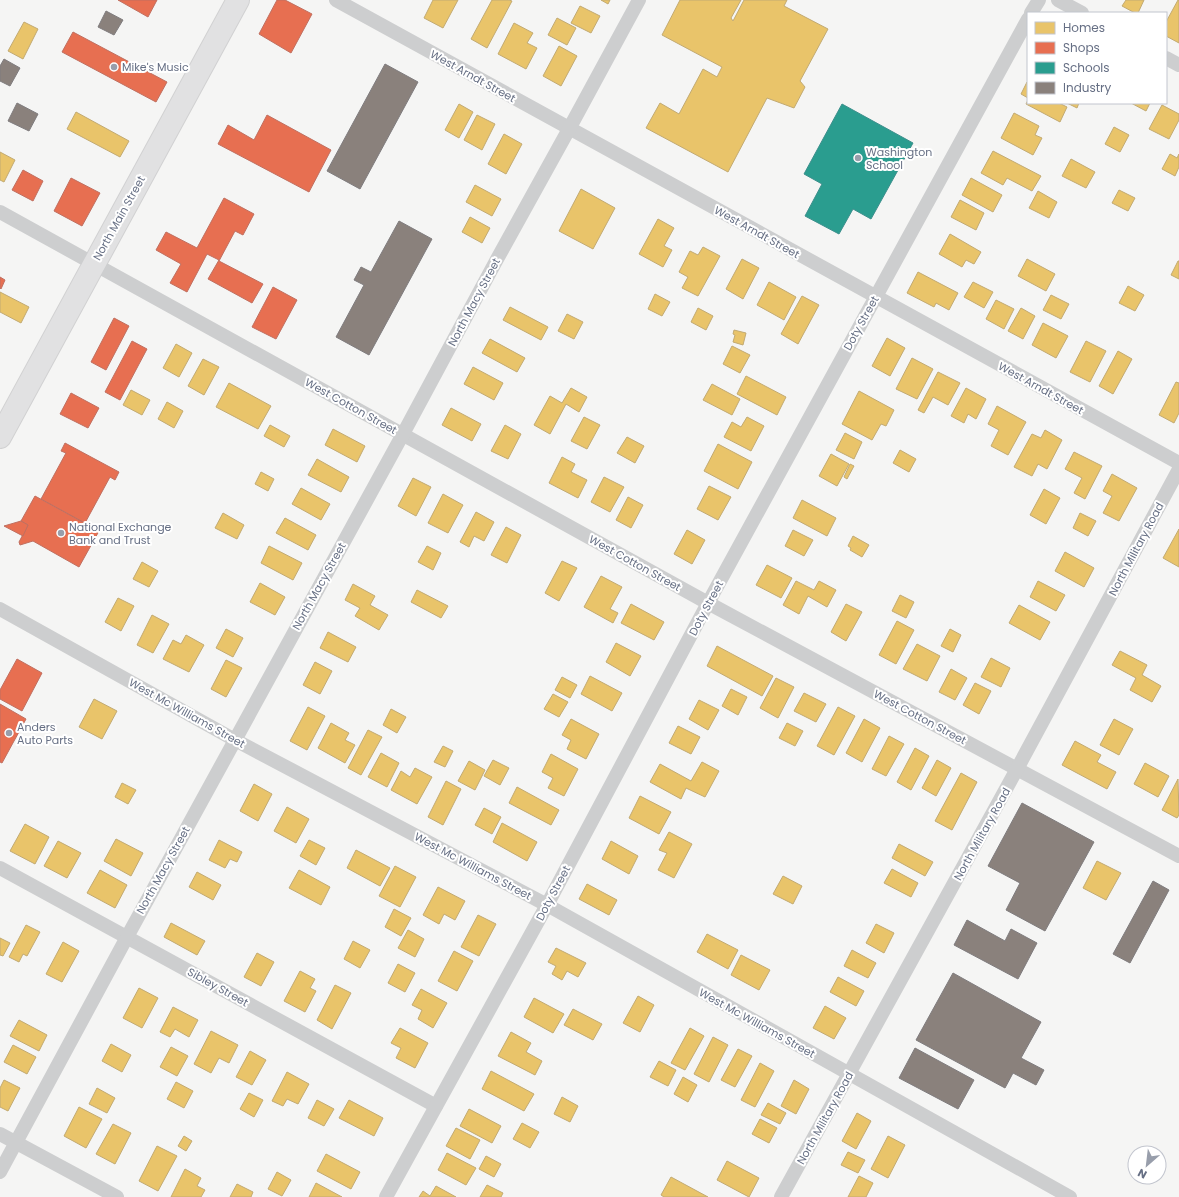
<svg xmlns="http://www.w3.org/2000/svg" width="1179" height="1197" viewBox="0 0 1179 1197" font-family="Poppins,sans-serif">
  <style>
    .homes { fill: #e9c46a; stroke: #c2aa72 }
    .shops { fill: #e76f51; stroke: #c06f60 }
    .schools { fill: #2a9d8f; stroke: #3c8f8c }
    .industry { fill: #8a817c; stroke: #7f7c7e }
    .lines { fill: none; stroke-linecap: round; stroke-linejoin: round }
    .primary-casing { stroke: #d1d1d2; stroke-width: 24 }
    .street { stroke: #cdcecf; stroke-width: 14 }
    .primary { stroke: #e1e1e2; stroke-width: 22 }
    .poi-dot { fill: #989eab; stroke: #fff; stroke-width: 1.5 }
    .labels { text-anchor: middle; stroke-width: 4; stroke-linejoin: round; paint-order: stroke }
    .poi-label { font-size: 11px; fill: #666f84; stroke: #fff; text-anchor: start }
    .street-label { font-size: 11px; fill: #666f84; stroke: #fff }
  </style>
  <rect width="100%" height="100%" fill="#f5f5f4"/>
  <g class="homes">
    <path d="M433 0H458L443 28 424 18Z"/>
    <path d="M492 0H509L512 1 487 48 471 39Z"/>
    <path d="M601 0H610L608 4Z"/>
    <path d="M680 0H741L731 18 733 21 744 0H787L784 6 828 29 800 81 805 87 794 108 767 98 728 172 646 128 660 103 679 114 703 69 717 77 722 67 662 35Z"/>
    <path d="M1126 0H1144L1138 13H1135L1122 6Z"/>
    <path d="M1178 0H1179V43L1166 36V22Z"/>
    <path d="M580 6 600 16 591 33 571 23Z"/>
    <path d="M557 18 576 28 567 45 548 35Z"/>
    <path d="M24 22 38 29 23 59 8 51Z"/>
    <path d="M514 23 533 33 527 43 537 48 526 69 498 54Z"/>
    <path d="M559 46 577 56 561 86 543 76Z"/>
    <path d="M1027 82H1028V98L1021 94Z"/>
    <path d="M1028 100V103H1059L1067 107 1060 122 1026 104Z"/>
    <path d="M1067 103H1079L1077 108Z"/>
    <path d="M1131 103H1150L1146 111Z"/>
    <path d="M459 104 473 112 459 138 445 130Z"/>
    <path d="M1162 105 1179 114V120L1169 139 1149 129Z"/>
    <path d="M76 112 129 141 120 157 67 129Z"/>
    <path d="M1014 113 1039 126 1035 135 1042 138 1033 155 1001 138Z"/>
    <path d="M477 115 495 124 482 150 464 140Z"/>
    <path d="M1114 127 1129 135 1120 152 1105 144Z"/>
    <path d="M504 134 522 144 506 174 488 164Z"/>
    <path d="M993 151 1041 176 1032 191 1007 178 1003 185 981 173Z"/>
    <path d="M0 152 15 160 4 182 0 180Z"/>
    <path d="M1170 154 1177 158 1179 154V167L1175 176 1162 169Z"/>
    <path d="M1071 159 1095 172 1086 188 1062 176Z"/>
    <path d="M971 178 1002 195 993 212 962 195Z"/>
    <path d="M475 185 501 199 492 216 466 202Z"/>
    <path d="M581 189 615 208 593 249 559 231Z"/>
    <path d="M1119 190 1135 198 1128 211 1112 203Z"/>
    <path d="M1038 191 1057 202 1049 218 1029 208Z"/>
    <path d="M960 200 984 213 976 230 951 217Z"/>
    <path d="M470 217 490 228 482 243 462 232Z"/>
    <path d="M658 219 674 228 664 246 672 250 663 267 639 254Z"/>
    <path d="M950 234 981 252 974 264 966 260 962 267 939 254Z"/>
    <path d="M703 247 720 256 698 296 682 288 688 277 679 272 690 251 698 255Z"/>
    <path d="M742 259 759 268 743 299 726 289Z"/>
    <path d="M1027 259 1055 274 1046 291 1018 276Z"/>
    <path d="M1178 261H1179V279L1171 275Z"/>
    <path d="M918 272 958 293 949 310 936 303 934 307 907 293Z"/>
    <path d="M769 282 796 297 784 320 757 305Z"/>
    <path d="M973 282 993 292 984 308 964 297Z"/>
    <path d="M1128 286 1144 295 1135 311 1119 303Z"/>
    <path d="M0 292 29 307 21 323 0 312Z"/>
    <path d="M655 294 670 302 662 316 648 309Z"/>
    <path d="M1051 295 1069 304 1061 319 1043 310Z"/>
    <path d="M802 296 819 305 798 344 781 334Z"/>
    <path d="M996 300 1014 309 1004 329 986 319Z"/>
    <path d="M510 307 548 327 541 340 503 320Z"/>
    <path d="M698 308 713 316 706 330 691 322Z"/>
    <path d="M1021 308 1035 316 1023 339 1008 331Z"/>
    <path d="M567 314 583 322 574 339 558 331Z"/>
    <path d="M1043 323 1068 336 1056 358 1032 345Z"/>
    <path d="M734 330 746 333 743 345 733 342 735 335 733 334Z"/>
    <path d="M887 338 905 348 890 376 872 366Z"/>
    <path d="M490 339 525 358 517 372 482 353Z"/>
    <path d="M1086 341 1106 351 1090 382 1070 372Z"/>
    <path d="M176 344 192 353 179 377 163 368Z"/>
    <path d="M732 346 750 355 740 373 723 364Z"/>
    <path d="M1118 351 1132 359 1113 394 1099 386Z"/>
    <path d="M912 358 933 369 917 399 896 389Z"/>
    <path d="M203 359 219 367 204 395 188 386Z"/>
    <path d="M473 367 503 383 494 400 464 384Z"/>
    <path d="M938 372 960 383 948 405 933 397 924 413 918 410Z"/>
    <path d="M746 376 786 397 777 415 737 394Z"/>
    <path d="M1176 382 1179 383V413L1174 423 1159 415Z"/>
    <path d="M229 383 271 406 258 429 216 407Z"/>
    <path d="M712 384 740 399 732 415 703 400Z"/>
    <path d="M571 388 587 397 579 412 566 404 550 434 534 425 550 396 562 403Z"/>
    <path d="M966 388 986 399 976 419 968 414 964 423 951 416Z"/>
    <path d="M131 390 150 400 142 415 123 405Z"/>
    <path d="M859 391 894 410 886 426 881 424 872 440 842 424Z"/>
    <path d="M167 402 183 411 174 428 158 419Z"/>
    <path d="M997 406 1026 422 1008 455 991 446 999 430 988 424Z"/>
    <path d="M451 408 481 424 472 441 442 425Z"/>
    <path d="M584 417 600 425 587 449 571 441Z"/>
    <path d="M747 417 764 426 751 451 724 437 732 422 741 427Z"/>
    <path d="M270 425 290 436 284 447 264 436Z"/>
    <path d="M505 425 521 434 508 459 491 451Z"/>
    <path d="M333 429 365 446 357 462 325 445Z"/>
    <path d="M1045 430 1062 440 1047 469 1038 464 1032 476 1014 467 1032 434 1041 438Z"/>
    <path d="M845 433 862 442 854 459 836 450Z"/>
    <path d="M627 437 644 446 635 463 617 453Z"/>
    <path d="M718 444 752 462 738 489 704 471Z"/>
    <path d="M900 450 916 459 909 472 893 463Z"/>
    <path d="M1074 452 1102 466 1085 499 1074 493 1082 478 1065 469Z"/>
    <path d="M831 454 849 464 837 486 819 476Z"/>
    <path d="M562 457 575 464 571 472 587 480 578 498 549 483Z"/>
    <path d="M317 459 349 477 341 492 308 475Z"/>
    <path d="M850 464 854 466 847 479 844 477Z"/>
    <path d="M261 472 274 479 268 491 255 484Z"/>
    <path d="M1112 474 1137 488 1119 521 1103 513 1112 496 1103 491Z"/>
    <path d="M604 477 624 487 610 512 591 502Z"/>
    <path d="M413 478 431 487 416 516 398 506Z"/>
    <path d="M709 486 731 497 718 520 697 509Z"/>
    <path d="M301 488 330 504 321 520 292 504Z"/>
    <path d="M1044 489 1060 498 1046 524 1030 515Z"/>
    <path d="M443 494 463 505 448 533 428 523Z"/>
    <path d="M628 497 643 505 631 528 616 520Z"/>
    <path d="M802 500 836 518 827 536 793 518Z"/>
    <path d="M476 512 494 522 484 541 474 536 469 547 460 542Z"/>
    <path d="M223 513 244 525 237 539 215 528Z"/>
    <path d="M1080 513 1096 521 1088 536 1073 528Z"/>
    <path d="M285 518 316 535 308 550 276 533Z"/>
    <path d="M506 527 521 535 507 563 491 555Z"/>
    <path d="M1179 529V567L1163 558Z"/>
    <path d="M687 530 705 540 692 564 674 554Z"/>
    <path d="M793 530 813 540 804 556 785 546Z"/>
    <path d="M853 536 869 545 862 557 850 550 851 548 848 546Z"/>
    <path d="M269 546 302 563 293 580 261 563Z"/>
    <path d="M427 546 441 553 433 570 418 562Z"/>
    <path d="M1065 552 1094 568 1084 587 1055 571Z"/>
    <path d="M562 561 577 568 559 601 545 593Z"/>
    <path d="M142 562 158 571 149 587 133 579Z"/>
    <path d="M767 565 792 578 781 598 756 585Z"/>
    <path d="M601 576 622 587 610 609 618 613 613 623 584 607Z"/>
    <path d="M796 581 814 590 819 581 836 590 827 607 808 596 799 614 783 605Z"/>
    <path d="M1038 581 1065 595 1056 611 1030 597Z"/>
    <path d="M260 583 285 597 275 615 250 602Z"/>
    <path d="M353 584 375 596 370 605 388 615 379 630 355 616 360 608 345 600Z"/>
    <path d="M417 590 448 606 441 618 411 602Z"/>
    <path d="M900 595 914 602 906 618 892 611Z"/>
    <path d="M118 598 134 606 121 631 105 622Z"/>
    <path d="M631 604 664 622 654 640 621 623Z"/>
    <path d="M846 604 862 612 846 641 831 632Z"/>
    <path d="M1019 605 1050 622 1040 640 1009 623Z"/>
    <path d="M152 615 169 624 153 653 137 645Z"/>
    <path d="M897 621 914 630 896 664 879 655Z"/>
    <path d="M226 629 243 638 233 657 216 648Z"/>
    <path d="M950 629 961 635 953 652 941 646Z"/>
    <path d="M328 632 356 647 348 662 320 648Z"/>
    <path d="M186 635 204 645 189 672 163 659 173 640 181 644Z"/>
    <path d="M616 643 641 656 630 676 606 662Z"/>
    <path d="M917 644 940 656 927 681 903 669Z"/>
    <path d="M717 646 773 676 762 696 707 666Z"/>
    <path d="M1120 651 1147 665 1142 675 1161 686 1152 702 1130 690 1136 678 1112 665Z"/>
    <path d="M991 658 1010 668 1001 687 981 677Z"/>
    <path d="M226 660 242 668 226 697 211 689Z"/>
    <path d="M315 662 332 671 320 694 303 685Z"/>
    <path d="M951 669 967 678 955 700 939 692Z"/>
    <path d="M590 676 622 693 612 711 581 694Z"/>
    <path d="M562 677 577 685 570 698 555 690Z"/>
    <path d="M776 678 794 687 778 718 760 708Z"/>
    <path d="M975 683 991 691 979 714 963 705Z"/>
    <path d="M731 689 747 697 738 715 722 706Z"/>
    <path d="M804 693 826 704 816 722 794 711Z"/>
    <path d="M553 694 568 702 559 717 544 709Z"/>
    <path d="M94 699 117 711 102 739 79 727Z"/>
    <path d="M699 700 719 710 708 730 689 719Z"/>
    <path d="M308 707 325 716 307 750 290 741Z"/>
    <path d="M838 707 855 716 834 755 817 746Z"/>
    <path d="M391 709 406 717 397 733 383 725Z"/>
    <path d="M571 719 599 734 586 759 567 749 571 740 562 735Z"/>
    <path d="M864 719 880 728 862 762 846 753Z"/>
    <path d="M1114 719 1133 729 1119 755 1100 745Z"/>
    <path d="M331 723 349 733 345 740 355 745 345 763 318 748Z"/>
    <path d="M787 723 803 731 795 746 779 738Z"/>
    <path d="M678 726 700 737 691 754 669 743Z"/>
    <path d="M368 730 382 737 361 775 348 768Z"/>
    <path d="M889 736 904 744 886 776 872 769Z"/>
    <path d="M1075 741 1101 755 1097 762 1116 772 1107 789 1062 765Z"/>
    <path d="M443 746 453 751 445 767 434 762Z"/>
    <path d="M915 748 929 756 911 790 897 782Z"/>
    <path d="M381 753 399 763 387 787 368 777Z"/>
    <path d="M551 754 578 769 564 796 548 788 553 778 542 772Z"/>
    <path d="M493 760 509 768 500 785 484 776Z"/>
    <path d="M937 760 951 768 936 796 922 788Z"/>
    <path d="M469 761 485 770 475 790 458 781Z"/>
    <path d="M702 762 719 771 705 797 686 788 681 799 650 782 660 764 691 781Z"/>
    <path d="M1145 763 1169 776 1158 797 1134 784Z"/>
    <path d="M415 768 432 777 417 804 391 790 401 771 410 777Z"/>
    <path d="M961 773 977 782 952 830 935 821Z"/>
    <path d="M1178 779 1179 815 1177 818 1162 810Z"/>
    <path d="M446 781 461 789 443 825 428 817Z"/>
    <path d="M122 783 136 790 128 804 115 797Z"/>
    <path d="M254 784 272 794 258 821 240 811Z"/>
    <path d="M517 787 559 810 551 825 509 803Z"/>
    <path d="M640 796 671 812 659 834 629 818Z"/>
    <path d="M287 807 309 819 296 843 274 831Z"/>
    <path d="M484 808 501 817 492 834 475 825Z"/>
    <path d="M502 823 537 842 527 861 493 842Z"/>
    <path d="M25 824 49 837 35 864 10 851Z"/>
    <path d="M669 832 692 844 674 878 658 870 667 853 659 850Z"/>
    <path d="M116 839 143 853 131 876 104 861Z"/>
    <path d="M219 840 242 852 237 862 230 859 225 868 209 860Z"/>
    <path d="M309 840 325 848 316 865 300 856Z"/>
    <path d="M58 841 81 853 67 878 44 866Z"/>
    <path d="M611 841 638 856 629 874 602 859Z"/>
    <path d="M899 844 933 862 925 876 892 858Z"/>
    <path d="M356 850 390 868 380 886 347 868Z"/>
    <path d="M1097 861 1121 873 1106 900 1083 888Z"/>
    <path d="M395 866 416 877 400 907 379 896Z"/>
    <path d="M892 869 918 883 911 897 884 883Z"/>
    <path d="M100 870 127 885 115 908 87 893Z"/>
    <path d="M299 870 330 887 321 905 289 888Z"/>
    <path d="M197 872 221 885 213 900 189 887Z"/>
    <path d="M783 876 802 886 793 904 773 894Z"/>
    <path d="M587 884 617 900 609 915 579 899Z"/>
    <path d="M438 887 465 901 455 920 444 914 439 924 423 915Z"/>
    <path d="M394 909 411 918 401 936 385 927Z"/>
    <path d="M478 915 496 924 479 956 461 947Z"/>
    <path d="M171 923 205 941 197 955 164 937Z"/>
    <path d="M876 924 894 933 884 953 866 943Z"/>
    <path d="M26 925 40 932 27 956 23 954 19 962 9 957Z"/>
    <path d="M408 930 424 939 415 957 398 948Z"/>
    <path d="M707 934 738 950 728 969 697 952Z"/>
    <path d="M0 938 10 943 3 956 0 955Z"/>
    <path d="M353 941 370 950 360 968 344 959Z"/>
    <path d="M63 942 79 951 62 982 46 974Z"/>
    <path d="M556 948 586 963 578 977 567 971 562 980 552 974 556 966 548 962Z"/>
    <path d="M852 950 876 963 868 978 844 966Z"/>
    <path d="M454 951 473 961 457 991 438 981Z"/>
    <path d="M257 953 274 962 261 986 244 977Z"/>
    <path d="M741 955 770 970 759 990 731 975Z"/>
    <path d="M398 964 415 973 405 992 388 983Z"/>
    <path d="M300 971 315 979 310 988 316 991 305 1012 284 1001Z"/>
    <path d="M838 977 864 991 856 1006 830 992Z"/>
    <path d="M335 985 351 993 332 1029 317 1020Z"/>
    <path d="M139 988 158 998 142 1028 123 1018Z"/>
    <path d="M421 989 447 1003 433 1028 418 1019 422 1010 412 1005Z"/>
    <path d="M638 996 654 1005 640 1032 623 1023Z"/>
    <path d="M534 998 564 1014 553 1033 524 1017Z"/>
    <path d="M825 1006 846 1018 834 1039 813 1028Z"/>
    <path d="M173 1007 198 1020 189 1037 175 1029 170 1037 160 1032Z"/>
    <path d="M573 1009 602 1024 593 1040 564 1025Z"/>
    <path d="M19 1020 47 1035 39 1051 10 1036Z"/>
    <path d="M400 1028 428 1043 415 1068 396 1058 401 1048 391 1043Z"/>
    <path d="M690 1028 704 1036 685 1070 671 1063Z"/>
    <path d="M211 1031 238 1045 229 1063 219 1058 211 1073 194 1064Z"/>
    <path d="M511 1032 531 1043 526 1052 542 1061 535 1075 498 1056Z"/>
    <path d="M713 1037 728 1045 709 1082 694 1074Z"/>
    <path d="M111 1044 131 1055 122 1072 102 1061Z"/>
    <path d="M13 1045 36 1057 27 1074 4 1062Z"/>
    <path d="M171 1047 188 1056 177 1076 160 1067Z"/>
    <path d="M738 1049 752 1056 735 1087 721 1080Z"/>
    <path d="M250 1051 266 1060 252 1085 236 1077Z"/>
    <path d="M659 1061 676 1070 668 1086 650 1077Z"/>
    <path d="M760 1063 774 1071 755 1107 741 1100Z"/>
    <path d="M491 1071 534 1094 524 1111 482 1089Z"/>
    <path d="M287 1072 309 1084 298 1104 287 1099 283 1106 272 1101Z"/>
    <path d="M683 1077 697 1085 688 1102 674 1094Z"/>
    <path d="M4 1080 20 1088 8 1111 0 1107V1088Z"/>
    <path d="M794 1080 809 1089 796 1114 781 1106Z"/>
    <path d="M176 1082 193 1091 184 1108 167 1099Z"/>
    <path d="M97 1088 115 1098 107 1113 89 1104Z"/>
    <path d="M249 1093 263 1100 254 1117 240 1109Z"/>
    <path d="M562 1097 578 1106 570 1122 554 1114Z"/>
    <path d="M317 1100 334 1109 324 1126 308 1118Z"/>
    <path d="M349 1100 383 1118 374 1136 339 1118Z"/>
    <path d="M768 1103 786 1113 780 1124 761 1115Z"/>
    <path d="M79 1107 102 1119 86 1148 64 1136Z"/>
    <path d="M469 1109 501 1126 492 1143 460 1126Z"/>
    <path d="M857 1113 871 1121 856 1149 842 1141Z"/>
    <path d="M760 1119 777 1128 769 1143 752 1134Z"/>
    <path d="M522 1123 539 1132 530 1148 513 1139Z"/>
    <path d="M113 1124 131 1133 115 1164 96 1154Z"/>
    <path d="M456 1128 480 1140 470 1159 446 1146Z"/>
    <path d="M184 1136 192 1141 186 1151 178 1146Z"/>
    <path d="M888 1136 905 1145 888 1178 871 1169Z"/>
    <path d="M157 1146 177 1156 158 1191 139 1181Z"/>
    <path d="M848 1152 865 1160 858 1173 841 1165Z"/>
    <path d="M447 1153 476 1168 466 1185 438 1170Z"/>
    <path d="M326 1154 360 1172 351 1189 317 1171Z"/>
    <path d="M486 1156 501 1164 494 1177 479 1169Z"/>
    <path d="M727 1161 759 1178 749 1197 717 1180Z"/>
    <path d="M185 1169 201 1178 197 1186 205 1190 201 1197H171Z"/>
    <path d="M277 1172 291 1180 282 1196 268 1189Z"/>
    <path d="M859 1176 873 1183 866 1197H848Z"/>
    <path d="M671 1177 708 1197H664L661 1195Z"/>
    <path d="M316 1183 342 1197H309Z"/>
    <path d="M237 1184 253 1192 251 1197H230Z"/>
    <path d="M487 1185 503 1193 501 1197H480Z"/>
    <path d="M436 1186 456 1197H419L423 1191 430 1196Z"/>
  </g>
  <g class="shops">
    <path d="M118 0H157L148 17Z"/>
    <path d="M277 0H285L312 14 291 53 259 34Z"/>
    <path d="M73 32 167 82 156 102 62 52Z"/>
    <path d="M267 115 331 150 309 192 218 144 228 125 254 140Z"/>
    <path d="M23 170 43 181 33 201 12 190Z"/>
    <path d="M71 178 100 193 82 226 54 211Z"/>
    <path d="M224 198 254 214 243 235 235 231 219 261 263 284 252 303 208 279 219 260 207 254 187 292 170 283 181 264 156 250 166 232 197 248Z"/>
    <path d="M0 277 5 280 1 289 0 288Z"/>
    <path d="M273 287 297 300 276 339 252 327Z"/>
    <path d="M114 318 129 326 106 370 91 362Z"/>
    <path d="M132 341 147 349 120 400 105 392Z"/>
    <path d="M71 393 99 408 88 428 60 414Z"/>
    <path d="M65 443 119 472 115 480 110 477 85 523 41 499 66 453 61 451Z"/>
    <path d="M35 496 99 531 79 567 33 541 20 545 19 542 28 525 21 521Z"/>
    <path d="M21 521 28 525 23 536 4 526Z"/>
    <path d="M17 659 42 673 22 711 0 699V690Z"/>
    <path d="M0 704 26 719 2 763 0 762Z"/>
  </g>
  <path class="schools" d="M842 104 913 143 871 219 853 209 839 234 805 216 822 184 804 174Z"/>
  <g class="industry">
    <path d="M106 11 123 20 114 35 98 27Z"/>
    <path d="M4 59 20 68 10 86 0 81V66Z"/>
    <path d="M385 64 418 82 360 189 327 171Z"/>
    <path d="M17 103 38 114 29 131 8 121Z"/>
    <path d="M399 221 432 239 369 355 336 337 364 285 354 280 361 267 371 272Z"/>
    <path d="M1022 803 1094 842 1045 931 1006 910 1020 883 988 866Z"/>
    <path d="M1153 881 1169 890 1130 963 1113 954Z"/>
    <path d="M967 920 1005 941 1011 929 1037 943 1018 979 954 945Z"/>
    <path d="M953 973 1041 1022 1021 1058 1044 1070 1036 1085 1013 1073 1005 1088 916 1040Z"/>
    <path d="M915 1048 974 1080 958 1109 899 1078Z"/>
  </g>
  <g class="lines">
    <g class="primary-casing">
      <path id="primary" d="M0 437 238 0"/>
    </g>
    <g class="street">
      <path d="M336 0 1179 463"/>
      <path d="M1058 0 1082 13"/>
      <path d="M1031 13 1039 0"/>
      <path d="M1166 58 1179 65"/>
      <path d="M0 212 708 603 1179 856"/>
      <path d="M0 609 235 740 547 905 1070 1197"/>
      <path d="M0 868 436 1106"/>
      <path d="M0 1134 117 1197"/>
      <path d="M0 1172 127 937 403 434 496 261 569 129 639 0"/>
      <path d="M386 1197 547 905 708 603 1028 19"/>
      <path d="M781 1197 1017 769 1179 469"/>
    </g>
    <use href="#primary" class="primary"/>
  </g>
  <g class="poi-dot">
    <circle cx="114" cy="67" r="4"/>
    <circle cx="858" cy="158" r="4"/>
    <circle cx="61" cy="533" r="4"/>
    <circle cx="9" cy="733" r="4"/>
  </g>
  <g class="labels">
    <g class="poi-label">
      <text x="122" y="71">Mike's Music</text>
      <text x="866" y="156">Washington<tspan x="866" dy="13">School</tspan></text>
      <text x="69" y="531">National Exchange<tspan x="69" dy="13">Bank and Trust</tspan></text>
      <text x="17" y="731">Anders<tspan x="17" dy="13">Auto Parts</tspan></text>
    </g>
    <g class="street-label">
      <text transform="translate(473 76) rotate(29)" y="4">West Arndt Street</text>
      <text transform="translate(119 218) rotate(-61)" y="4">North Main Street</text>
      <text transform="translate(757 232) rotate(29)" y="4">West Arndt Street</text>
      <text transform="translate(474 302) rotate(-62)" y="4">North Macy Street</text>
      <text transform="translate(861 323) rotate(-61)" y="4">Doty Street</text>
      <text transform="translate(1041 388) rotate(29)" y="4">West Arndt Street</text>
      <text transform="translate(351 406) rotate(29)" y="4">West Cotton Street</text>
      <text transform="translate(1136 549) rotate(-62)" y="4">North Military Road</text>
      <text transform="translate(635 563) rotate(29)" y="4">West Cotton Street</text>
      <text transform="translate(319 586) rotate(-61)" y="4">North Macy Street</text>
      <text transform="translate(706 608) rotate(-62)" y="4">Doty Street</text>
      <text transform="translate(187 713) rotate(29)" y="4">West Mc Williams Street</text>
      <text transform="translate(920 717) rotate(28)" y="4">West Cotton Street</text>
      <text transform="translate(982 834) rotate(-61)" y="4">North Military Road</text>
      <text transform="translate(473 866) rotate(28)" y="4">West Mc Williams Street</text>
      <text transform="translate(163 870) rotate(-61)" y="4">North Macy Street</text>
      <text transform="translate(553 893) rotate(-62)" y="4">Doty Street</text>
      <text transform="translate(218 987) rotate(29)" y="4">Sibley Street</text>
      <text transform="translate(757 1023) rotate(29)" y="4">West Mc Williams Street</text>
      <text transform="translate(825 1118) rotate(-61)" y="4">North Military Road</text>
    </g>
  </g>
  <rect x="1027" y="12" width="140" height="92" fill="#ffffff" stroke="#c2c5ce"/>
  <rect x="1035" y="22" width="20" height="12" fill="#e9c46a" stroke="#c2c5ce"/>
  <text x="1063" y="32" font-size="12" fill="#666f84">Homes</text>
  <rect x="1035" y="42" width="20" height="12" fill="#e76f51" stroke="#c2c5ce"/>
  <text x="1063" y="52" font-size="12" fill="#666f84">Shops</text>
  <rect x="1035" y="62" width="20" height="12" fill="#2a9d8f" stroke="#c2c5ce"/>
  <text x="1063" y="72" font-size="12" fill="#666f84">Schools</text>
  <rect x="1035" y="82" width="20" height="12" fill="#8a817c" stroke="#c2c5ce"/>
  <text x="1063" y="92" font-size="12" fill="#666f84">Industry</text>
  <g transform="translate(1147 1165) rotate(208)"><circle r="19" fill="#ffffff" stroke="#c2c5ce"/>
  <path d="M0-3L7 15L0 10L-7 15Z" fill="#989eab"/>
  <text y="-6" font-size="11" font-weight="bold" text-anchor="middle" fill="#666f84">N</text>
  </g>
</svg>
